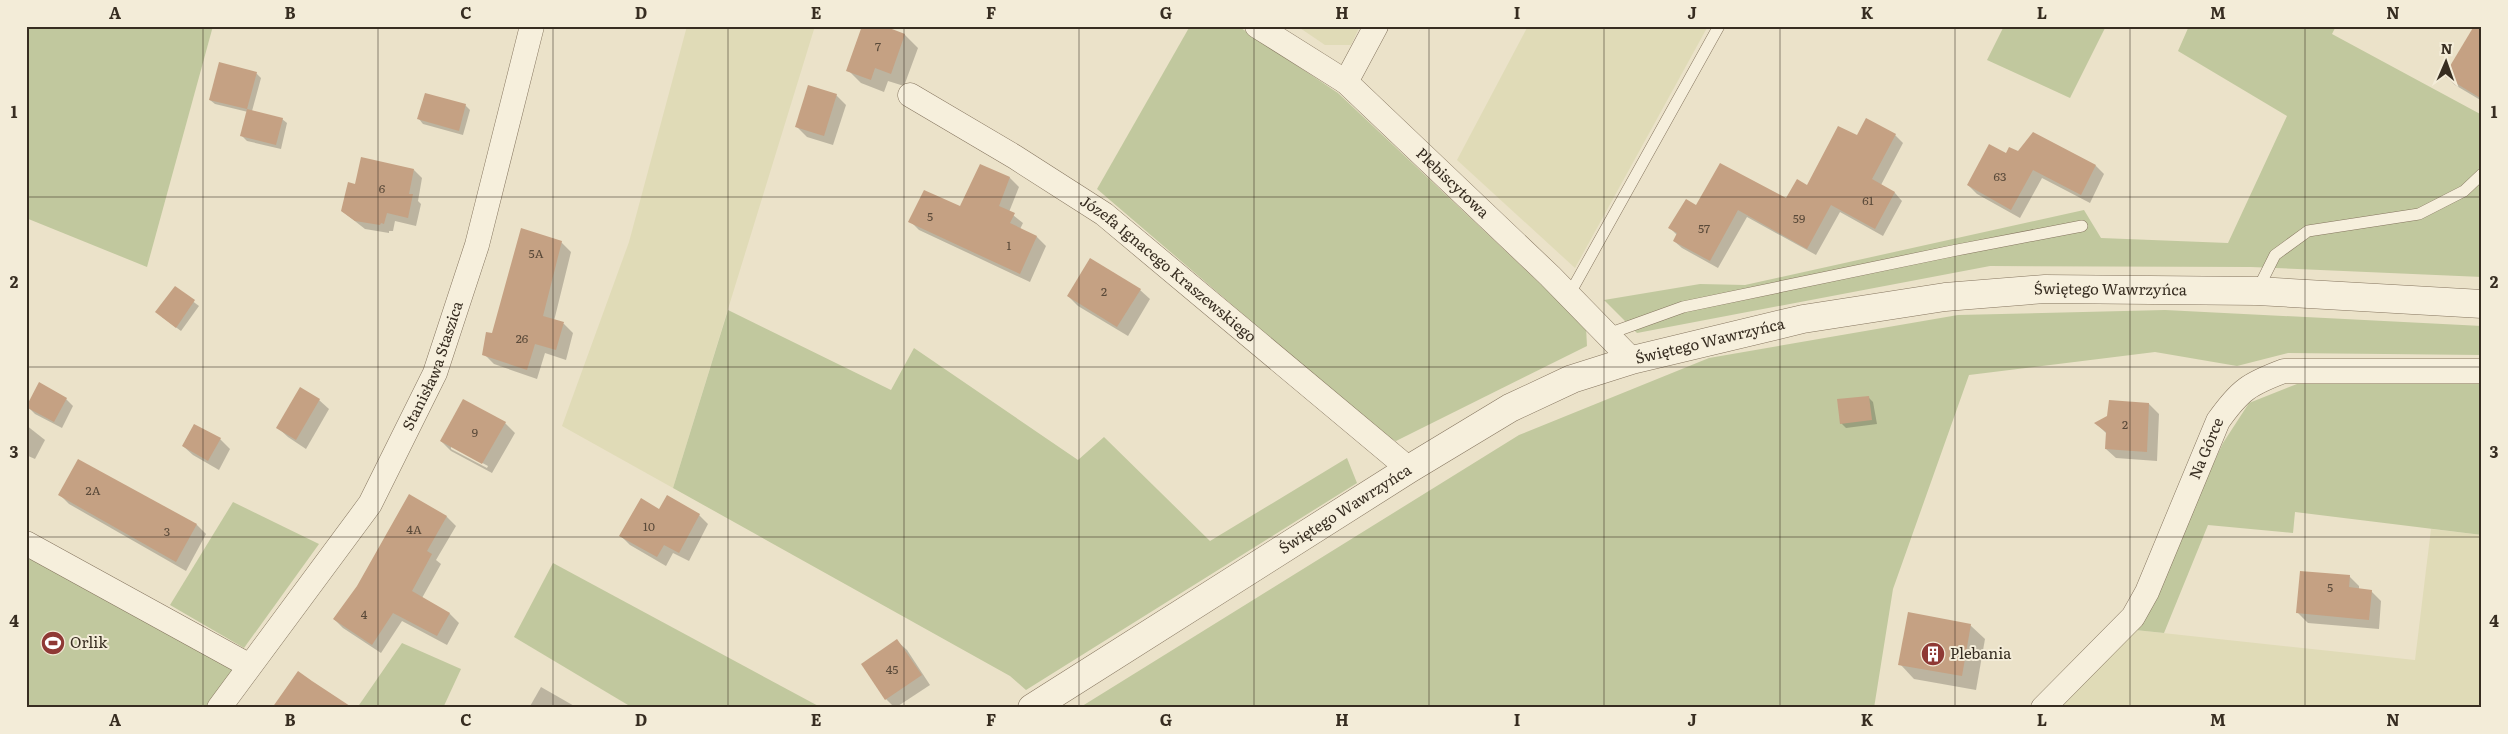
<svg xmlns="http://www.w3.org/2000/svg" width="2508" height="734" viewBox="0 0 2508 734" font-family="Literata,serif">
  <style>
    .farmland { fill: #e0dbb7 }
    .green { fill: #c1c89e }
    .shadow { fill: #0003; fill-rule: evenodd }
    .building { fill: #c5a183 }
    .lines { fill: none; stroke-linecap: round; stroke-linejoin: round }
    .service-casing { stroke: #85755f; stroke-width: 12 }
    .minor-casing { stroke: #85755f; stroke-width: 25 }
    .tertiary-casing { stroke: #85755f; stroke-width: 29 }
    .service { stroke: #f6efdc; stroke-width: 11 }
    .minor { stroke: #f6efdc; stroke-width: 24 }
    .tertiary { stroke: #f6efdc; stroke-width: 28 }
    .grid { fill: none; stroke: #372d21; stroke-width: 1; stroke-opacity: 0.55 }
    .labels { text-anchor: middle; stroke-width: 4; stroke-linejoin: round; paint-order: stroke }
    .number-label { font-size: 12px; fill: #5a4a3a }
    .street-label { font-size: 15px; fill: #372d21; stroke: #f3ecd8 }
    .poi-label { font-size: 15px; fill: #372d21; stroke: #f3ecd8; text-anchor: start }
    .neatline { fill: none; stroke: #372d21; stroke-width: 2 }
    .grid-label { font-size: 16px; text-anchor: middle; font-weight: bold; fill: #372d21 }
  </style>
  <rect width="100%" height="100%" fill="#ebe2c9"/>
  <g class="farmland">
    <path d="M687 26H815L673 488 562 426 629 242Z"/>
    <path d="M1297 26H1360L1351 45H1325Z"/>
    <path d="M1528 26H1708L1575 268 1457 160Z"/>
    <path d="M2431 529 2482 535V708H2058L2135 630 2415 660Z"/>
  </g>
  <g class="green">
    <path d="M26 26H213L147 267 26 218Z"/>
    <path d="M1190 26H1238L1338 93 1586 327 1587 346 1396 441 1384 435 1097 189Z"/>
    <path d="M2004 26H2106L2070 98 1987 60Z"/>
    <path d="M2189 26H2336L2332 34 2482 115V277L2251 267 1990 266 1637 333 1604 300 1700 284 1745 285 2084 210 2101 238 2228 243 2287 116 2178 51Z"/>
    <path d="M728 310 891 390 914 348 1078 460 1104 437 1210 541 1347 458 1357 483 1026 690 1010 676 673 488Z"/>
    <path d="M2165 310 2482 326V355L2288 353 2237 366 2155 352 1969 375 1893 589 1874 708H1079L1519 435 1709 358 1958 315Z"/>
    <path d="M2297 384H2482V535L2295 512 2293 533 2208 525 2164 633 2135 630 2223 443 2249 403Z"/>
    <path d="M233 502 319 544 244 648 170 605Z"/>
    <path d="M26 543 248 665 215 708H26Z"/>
    <path d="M553 563 822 708H633L514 637Z"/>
    <path d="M402 643 461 669 443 708H357Z"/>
  </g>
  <g class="shadow">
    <path d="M880 26 905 35 918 48 904 86 888 81 884 92 861 83 848 70Z"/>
    <path d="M2482 38V101L2455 85 2445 75Z"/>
    <path d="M256 73 261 78 252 111 282 119 287 123 281 149 247 141 242 136 248 112 215 104 210 100Z"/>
    <path d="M836 95 846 105 833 145 807 137 797 127Z"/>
    <path d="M465 105 470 110 463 135 423 124 419 119Z"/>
    <path d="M1895 135 1903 143 1881 185 1895 193 1902 201 1883 236 1840 212 1816 255 1747 217 1718 268 1682 248 1674 241 1677 235 1670 228 1697 207 1787 200 1808 186 1857 137Z"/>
    <path d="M2018 152 2096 166 2104 174 2090 203 2042 178 2020 218 1977 194 1968 185 2006 155Z"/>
    <path d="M981 166 1010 178 1019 187 1009 212 1023 223 1020 229 1037 237 1046 246 1030 282 919 230 910 221 961 207Z"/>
    <path d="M414 170 422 178 418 201 421 204 416 226 395 221 393 231H389V233L365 229 342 211 355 185Z"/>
    <path d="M561 242 571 252 554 321 564 324 573 333 566 360 545 353 537 379 494 364 484 354 487 333 493 335Z"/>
    <path d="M175 288 199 306 181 331 162 317Z"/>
    <path d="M1140 290 1150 299 1128 336 1078 306 1068 296Z"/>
    <path d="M1868 397 1873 402 1877 424 1846 428 1841 423Z"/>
    <path d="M66 399 73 406 62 428 35 414 28 407Z"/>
    <path d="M319 400 329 409 306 449 288 437 278 428Z"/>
    <path d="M2149 404 2159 414 2157 461 2116 458 2106 449 2107 434 2096 423Z"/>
    <path d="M505 423 515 433 492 473 451 451 441 441ZM451 446 488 466 487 468 451 449Z"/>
    <path d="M26 425 45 440 35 459 26 455Z"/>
    <path d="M220 439 230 449 219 470 193 455 183 446Z"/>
    <path d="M60 495 197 525 206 534 186 571 69 504Z"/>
    <path d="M410 496 447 517 456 526 436 560 441 564 422 598 450 614 459 623 447 645 402 621 381 653 343 628 334 619 358 586Z"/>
    <path d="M660 511 699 515 708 524 689 561 673 553 666 566 630 545 621 536Z"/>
    <path d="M2302 572 2349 576 2359 586V590L2371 591 2381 601 2379 629 2308 623 2298 613Z"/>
    <path d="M1970 625 1985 639 1976 690 1914 679 1900 664Z"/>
    <path d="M897 641 907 650 930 685 895 708 886 699Z"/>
    <path d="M541 687 576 707 577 708H529Z"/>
  </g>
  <g class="building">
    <path d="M862 26H884L905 34 891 74 875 68 871 80 846 71Z"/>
    <path d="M2474 26H2482V99L2444 76Z"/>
    <path d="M219 62 257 72 247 109 209 100Z"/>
    <path d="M808 85 837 94 824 136 795 127Z"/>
    <path d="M425 93 466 104 459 131 417 119Z"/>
    <path d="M247 109 283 118 276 145 240 136Z"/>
    <path d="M1866 118 1896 134 1872 179 1895 192 1875 229 1831 205 1807 249 1738 210 1710 261 1673 241 1677 233 1668 228 1686 199 1696 205 1720 163 1786 198 1797 179 1807 185 1838 126 1857 135Z"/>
    <path d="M2033 132 2096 165 2081 195 2033 170 2011 210 1967 185 1989 144 2006 153 2009 147 2018 151Z"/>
    <path d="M361 157 414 169 409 194H413L408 218 387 213 384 224 381 223 380 225 355 221 341 211 348 182 355 184Z"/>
    <path d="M980 164 1010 177 999 206 1015 213 1010 223 1037 236 1020 274 908 222 924 190 960 206Z"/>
    <path d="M521 228 562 241 543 316 564 322 556 350 535 344 527 370 482 355 486 332 492 333Z"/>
    <path d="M1090 258 1141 289 1117 327 1067 296Z"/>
    <path d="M175 286 195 300 176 328 155 312Z"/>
    <path d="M39 382 67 398 54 422 26 407Z"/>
    <path d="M300 387 320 399 296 440 276 428Z"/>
    <path d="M1869 396 1872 420 1840 424 1837 399Z"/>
    <path d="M463 399 506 422 482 464 440 441Z"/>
    <path d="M2109 400 2149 403 2147 452 2105 449 2106 432 2094 423 2107 416Z"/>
    <path d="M194 424 221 438 208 461 182 446Z"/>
    <path d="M78 459 197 524 176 562 58 495Z"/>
    <path d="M409 494 447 516 427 551 432 554 412 591 450 613 437 636 393 613 372 645 333 619 357 586Z"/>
    <path d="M667 495 700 514 679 553 664 545 657 557 619 536 641 498 659 509Z"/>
    <path d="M2300 571 2350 575 2349 587 2372 590 2369 620 2296 613Z"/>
    <path d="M1908 612 1971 624 1962 676 1898 665Z"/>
    <path d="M897 639 922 675 885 700 861 664Z"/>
    <path d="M298 671 312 681 353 708H272Z"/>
  </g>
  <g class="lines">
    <g class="service-casing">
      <g id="service">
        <path d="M2257 291 2275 255 2308 231 2419 214 2464 191 2482 174"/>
        <path d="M1569 295 1719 26"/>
        <path d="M1608 334 1683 307 1952 251 2082 226"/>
      </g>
    </g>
    <g class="minor-casing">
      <g id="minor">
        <path id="s1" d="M1257 26 1346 82 1550 276 1632 360"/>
        <path d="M1346 82 1376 26"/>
        <path id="s2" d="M910 95 1015 157 1104 214 1409 469"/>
        <path d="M26 543 248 665"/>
        <path id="s3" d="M219 708 370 504 435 373 477 245 532 26"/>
        <path id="s4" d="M2043 708 2133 617 2147 592 2218 421C2240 390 2249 384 2284 371H2482"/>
      </g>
    </g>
    <g class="tertiary-casing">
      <g id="tertiary">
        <path id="s5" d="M1032 708 1409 469 1510 408 1572 379 1632 360 1803 319 1945 297 2045 289 2257 291 2482 304"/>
      </g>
    </g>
    <use href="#service" class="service"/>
    <use href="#minor" class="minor"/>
    <use href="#tertiary" class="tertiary"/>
  </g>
  <path class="grid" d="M203 26V708M378 26V708M553 26V708M728 26V708M904 26V708M1079 26V708M1254 26V708M1429 26V708M1604 26V708M1780 26V708M1955 26V708M2130 26V708M2305 26V708M26 197H2482M26 367H2482M26 537H2482"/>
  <defs>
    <g id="stadium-disc" transform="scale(1.25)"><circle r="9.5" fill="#8f3935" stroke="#f3ecd8"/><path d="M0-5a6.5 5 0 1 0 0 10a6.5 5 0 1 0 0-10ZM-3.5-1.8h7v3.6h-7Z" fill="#fff"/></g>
    <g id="building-disc" transform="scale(1.25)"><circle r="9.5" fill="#8f3935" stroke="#f3ecd8"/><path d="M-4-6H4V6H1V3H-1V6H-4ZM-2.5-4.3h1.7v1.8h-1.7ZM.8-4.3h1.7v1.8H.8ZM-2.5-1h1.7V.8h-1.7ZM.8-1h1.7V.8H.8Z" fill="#fff"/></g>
  </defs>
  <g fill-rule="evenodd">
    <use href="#stadium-disc" x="53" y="643"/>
    <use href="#building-disc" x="1933" y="654"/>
  </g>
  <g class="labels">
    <g class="number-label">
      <text x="878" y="51">7</text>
      <text x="2000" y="181">63</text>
      <text x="382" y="193">6</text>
      <text x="1868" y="205">61</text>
      <text x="930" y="221">5</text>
      <text x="1799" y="223">59</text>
      <text x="1704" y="233">57</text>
      <text x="1009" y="250">1</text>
      <text x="536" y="258">5A</text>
      <text x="1104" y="296">2</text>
      <text x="522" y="343">26</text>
      <text x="2125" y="429">2</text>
      <text x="475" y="437">9</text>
      <text x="93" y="495">2A</text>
      <text x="649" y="531">10</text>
      <text x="414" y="534">4A</text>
      <text x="167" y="536">3</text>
      <text x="2330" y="592">5</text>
      <text x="364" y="619">4</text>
      <text x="892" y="674">45</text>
    </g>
    <g class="street-label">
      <text dy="5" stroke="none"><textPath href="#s1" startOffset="252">Plebiscytowa</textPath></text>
      <text dy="5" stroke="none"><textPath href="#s2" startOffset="312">Józefa Ignacego Kraszewskiego</textPath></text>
      <text dy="5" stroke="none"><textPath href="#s5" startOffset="1181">Świętego Wawrzyńca</textPath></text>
      <text dy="5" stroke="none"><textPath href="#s5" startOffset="776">Świętego Wawrzyńca</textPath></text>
      <text dy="5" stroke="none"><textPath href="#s3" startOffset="406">Stanisława Staszica</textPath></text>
      <text dy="5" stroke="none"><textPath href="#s4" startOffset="312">Na Górce</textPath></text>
      <text dy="5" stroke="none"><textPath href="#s5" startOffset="371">Świętego Wawrzyńca</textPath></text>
    </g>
    <g class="poi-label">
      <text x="70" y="648">Orlik</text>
      <text x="1950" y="659">Plebania</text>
    </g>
  </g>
  <rect width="2508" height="734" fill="none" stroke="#f3ecd8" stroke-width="55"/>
  <g transform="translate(2446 62) rotate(2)" stroke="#f3ecd8" stroke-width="4" paint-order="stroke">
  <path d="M0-4L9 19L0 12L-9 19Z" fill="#372d21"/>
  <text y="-8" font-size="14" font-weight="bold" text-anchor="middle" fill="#372d21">N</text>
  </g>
  <rect x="28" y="28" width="2452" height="678" class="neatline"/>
  <g class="grid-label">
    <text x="115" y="19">A</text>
    <text x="290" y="19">B</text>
    <text x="466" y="19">C</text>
    <text x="641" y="19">D</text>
    <text x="816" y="19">E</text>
    <text x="991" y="19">F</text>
    <text x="1166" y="19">G</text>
    <text x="1342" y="19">H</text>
    <text x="1517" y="19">I</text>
    <text x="1692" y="19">J</text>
    <text x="1867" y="19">K</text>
    <text x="2042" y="19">L</text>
    <text x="2218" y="19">M</text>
    <text x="2393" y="19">N</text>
    <text x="14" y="118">1</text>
    <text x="2494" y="118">1</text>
    <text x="14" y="288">2</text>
    <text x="2494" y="288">2</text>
    <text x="14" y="458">3</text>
    <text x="2494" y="458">3</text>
    <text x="14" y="627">4</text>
    <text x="2494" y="627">4</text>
    <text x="115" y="726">A</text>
    <text x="290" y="726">B</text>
    <text x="466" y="726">C</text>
    <text x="641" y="726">D</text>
    <text x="816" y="726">E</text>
    <text x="991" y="726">F</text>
    <text x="1166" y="726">G</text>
    <text x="1342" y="726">H</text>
    <text x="1517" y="726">I</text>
    <text x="1692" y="726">J</text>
    <text x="1867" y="726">K</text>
    <text x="2042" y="726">L</text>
    <text x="2218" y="726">M</text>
    <text x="2393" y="726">N</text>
  </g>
</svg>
